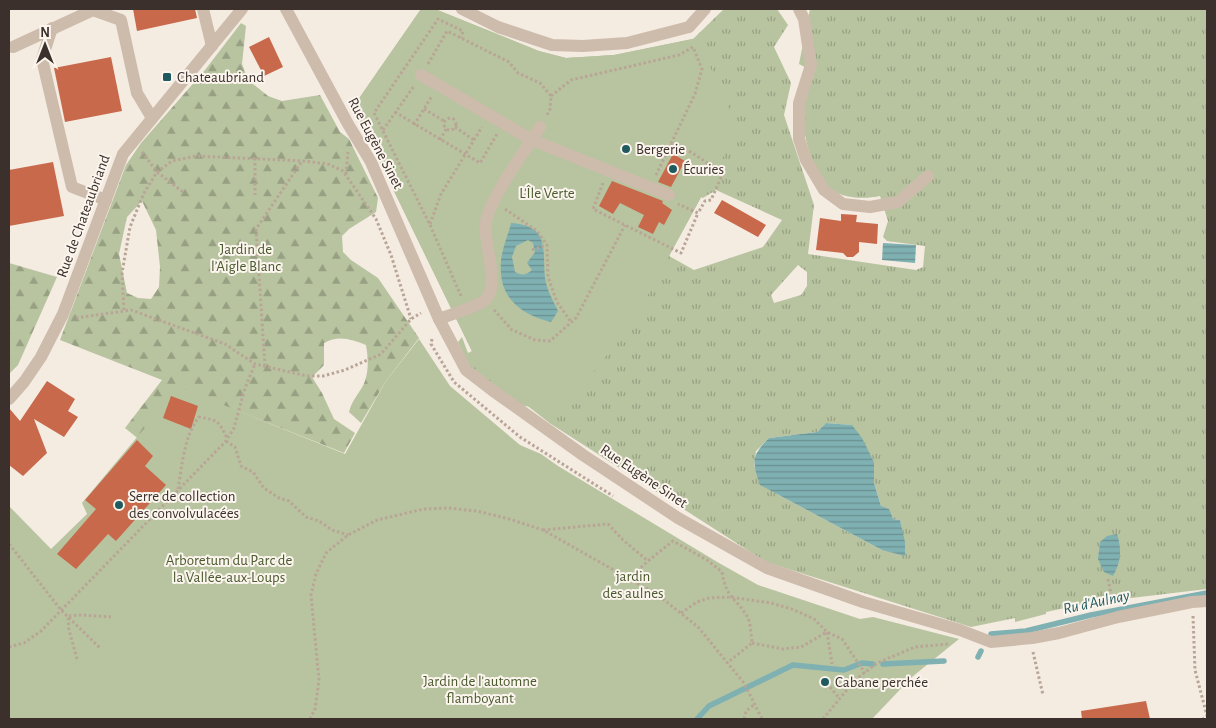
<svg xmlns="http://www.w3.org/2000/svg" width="1216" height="728" viewBox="0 0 1216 728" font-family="'Alegreya Sans',sans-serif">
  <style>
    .grass { fill: url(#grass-tufts); fill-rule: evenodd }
    .forest { fill: url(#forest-firs); fill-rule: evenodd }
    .garden { fill: #b8c4a0 }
    .water { fill: url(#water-rules); fill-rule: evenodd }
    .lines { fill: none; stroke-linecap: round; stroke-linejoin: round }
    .stream { stroke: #7fb0b2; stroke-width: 5.5 }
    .building { fill: #c8694b }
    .path { stroke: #b9a596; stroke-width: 3; stroke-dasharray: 2.5 2.5; stroke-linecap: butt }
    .minor { stroke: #cdbbac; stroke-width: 12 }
    .poi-dot { fill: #1f5a5e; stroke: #fbf5ee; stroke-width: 2 }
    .labels { text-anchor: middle; stroke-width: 4; stroke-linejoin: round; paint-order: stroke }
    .poi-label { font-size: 15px; fill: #3b302b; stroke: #fbf5ee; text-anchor: start }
    .street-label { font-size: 15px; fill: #3b302b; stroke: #fbf5ee }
    .park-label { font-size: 15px; fill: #4a5a2e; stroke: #fbf5ee }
    .water-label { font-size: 16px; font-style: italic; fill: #1f5a5e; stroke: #fbf5ee }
  </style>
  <defs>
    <pattern id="grass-tufts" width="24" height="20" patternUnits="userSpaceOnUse" patternTransform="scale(1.25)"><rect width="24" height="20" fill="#b8c4a0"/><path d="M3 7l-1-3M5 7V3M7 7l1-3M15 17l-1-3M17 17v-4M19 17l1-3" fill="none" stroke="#97a083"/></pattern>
    <pattern id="forest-firs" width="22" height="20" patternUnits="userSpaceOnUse" patternTransform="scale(1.25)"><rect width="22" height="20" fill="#b8c4a0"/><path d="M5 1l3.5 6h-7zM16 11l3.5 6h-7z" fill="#97a083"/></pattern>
    <pattern id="water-rules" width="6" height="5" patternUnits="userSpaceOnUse" patternTransform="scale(1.25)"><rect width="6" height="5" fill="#7fb0b2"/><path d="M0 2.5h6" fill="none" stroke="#699091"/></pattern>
  </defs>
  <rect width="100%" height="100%" fill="#f4ebe1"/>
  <path class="grass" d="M421 9H435L539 51 566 58 614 55 693 39 724 9H777L788 25 774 47 791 83 784 115 814 205 808 254 916 270 923 267 925 246 887 241 883 237 888 221 880 196C867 199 844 199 832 190 815 178 804 140 803 120 802 103 808 87 814 72L799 64 810 9H1207V589L1089 603 1046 612V614L1019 621 1015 622V618L971 627 766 562 551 424 530 407 521 405 469 366 458 342 462 337 468 353 472 351 353 107ZM716 190 782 220 763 247 694 270 669 256 701 197 703 198ZM798 265 807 272V286L801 295 774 303 771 295ZM826 423 851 425 874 462V483L881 506 893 519 900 520 902 530 882 550 777 494 754 466 756 451 769 438 817 432Z"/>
  <g class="forest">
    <path d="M241 23 246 26 242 64 248 80 268 96 282 101 320 95 340 132 349 139 378 198 376 212 349 229 342 236 343 252 351 260 378 278 419 338 386 381 361 423 349 412C352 399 361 392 365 381 369 369 368 357 366 345 352 339 338 335 324 343V365L312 377 322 393 334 419 355 433 344 453 238 411 210 406 157 454 125 428 162 380 60 340 126 165 141 143 205 70ZM142 201 156 230 160 267 159 287 151 299 138 298 127 293 119 254 127 217Z"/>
    <path d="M9 263 57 277 18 365 9 374Z"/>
  </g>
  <g class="garden">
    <path d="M421 9H435L539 51 566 58 614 55 697 38 732 115 735 135 632 324 551 424 481 370 353 107Z"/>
    <path d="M419 339 450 386 520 445 541 454 558 466 719 563 758 585 860 619 873 617 959 639 912 677 872 719H9V506L51 549 87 514 82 503 179 387 345 454 386 381Z"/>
  </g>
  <g class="water">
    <path d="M511 223C551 226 542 250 545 278 547 291 553 300 558 311L551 322C518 314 498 296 501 261 502 248 508 236 511 223ZM528 240 533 243 535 252 527 263 532 270C526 275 522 276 515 272L512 257 516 246Z"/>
    <path d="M883 243 916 245 915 263 882 260Z"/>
    <path d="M826 423 852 425 862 438 874 462V483L881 506 889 509 893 519 900 520 905 542V556L882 550 760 485C752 461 751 456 769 438L817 432Z"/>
    <path d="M1117 534C1122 549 1121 562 1113 576L1104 572 1098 559 1100 542 1107 536Z"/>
  </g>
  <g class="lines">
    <g class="stream">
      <path d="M991 634 1026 631 1091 615 1207 593"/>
      <path d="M978 657 981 651"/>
      <path d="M883 664 944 661"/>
      <path d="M697 719 709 706 793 665 844 670 862 663 873 664"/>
    </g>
  </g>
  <g class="building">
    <path d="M133 9H195L197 18 137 31Z"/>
    <path d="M269 37 283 67 264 76 249 47Z"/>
    <path d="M111 57 122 111 65 122 54 68Z"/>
    <path d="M673 154 685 161 671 187 658 182Z"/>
    <path d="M53 162 64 216 9 226V170Z"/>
    <path d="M612 181 663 201 662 203 672 210 664 225 659 222 653 234 638 227 644 215 620 203 613 214 599 206Z"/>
    <path d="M722 200 766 225 758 237 714 213Z"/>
    <path d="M841 214 857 215 856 222 878 224 877 244 859 242V252L853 257H847L843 253 816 250 820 218 841 221Z"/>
    <path d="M47 381 75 399 68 411 78 417 64 437 34 419 47 453 23 476 9 465V408L20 421Z"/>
    <path d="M171 396 198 406 191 429 163 418Z"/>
    <path d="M137 440 153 456 145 466 166 485 116 541 108 534 76 569 57 554 96 509 85 500Z"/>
    <path d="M1146 701 1150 719H1082L1081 711Z"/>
  </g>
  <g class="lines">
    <g class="path">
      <path d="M428 64 447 31 509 62 518 73 540 83 551 96 550 109 547 115"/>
      <path d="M551 96 571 80 679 55 693 47 702 69 695 94 656 175"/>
      <path d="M424 109 444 121"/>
      <path d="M395 112 480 163 497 134"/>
      <circle cx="450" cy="124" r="6"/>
      <path d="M414 125 432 96"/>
      <path d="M455 127 474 140"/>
      <path d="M383 130 414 86"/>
      <path d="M440 140 446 129"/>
      <path d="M670 145 689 151 723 173 711 200 705 201 698 213"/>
      <path d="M142 152 157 172 183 192"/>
      <path d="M255 158V195"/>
      <path d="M346 174 348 152"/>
      <path d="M603 183 593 209 681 253 698 213 678 204"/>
      <path d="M505 209 537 231 547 245 548 277 557 302 571 322"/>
      <path d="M430 224 441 194 482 127"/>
      <path d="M532 250 547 245"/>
      <path d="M461 296 430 225 374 113 438 19 463 31 461 38"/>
      <path d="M124 310 122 273 130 227 144 193 157 172 172 161 196 156 304 161 328 164 343 171 376 219 391 255 411 319"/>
      <path d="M494 310 512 330 535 340 550 341 576 318 625 225"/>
      <path d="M76 318 131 310 225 344 255 364 307 376H323L345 370 381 354 411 319 421 313"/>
      <path d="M432 339 431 344 454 382 520 437 613 496"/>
      <path d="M265 366 256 229 302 161"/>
      <path d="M226 441 235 447 241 466 253 472 264 488 279 498 289 501 306 517 319 521 332 530 348 535"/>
      <path d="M178 489C182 466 184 436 199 417 219 421 218 420 227 438"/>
      <path d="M543 530 608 524 623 540 648 561"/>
      <path d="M9 544 61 610 101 649"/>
      <path d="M630 578 648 561 673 541 707 560 722 572C726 598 735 597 747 616 751 623 751 636 752 643L727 663"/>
      <path d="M1108 579 1113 603"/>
      <path d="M681 613 697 602 709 598 730 597 771 603 792 609 814 619 827 632 842 639 865 673"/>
      <path d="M1193 616 1195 670 1207 716 1203 719"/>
      <path d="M752 643 783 649 801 647 827 632 832 664"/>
      <path d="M9 647 24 643 41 631 226 441 234 428 245 388 255 364"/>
      <path d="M1033 652 1043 695"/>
      <path d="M77 659 69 630 68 616 81 615 111 617"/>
      <path d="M830 687 839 698"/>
      <path d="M310 719 315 709 319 680 311 595 316 574 326 553 348 535 377 520 424 509 448 508 477 511 509 519 543 530 658 595 698 627 744 683 762 719"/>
      <path d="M744 719 746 711 755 704"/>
      <path d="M823 719 855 680 877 663 915 647 949 644"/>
    </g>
    <g class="minor">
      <path d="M203 9 212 46"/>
      <path d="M286 9 348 124 371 162 439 319 466 370 492 390 583 455 678 518 767 568 863 602 960 630 991 642 1032 638 1059 633 1118 617 1192 602 1207 601"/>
      <path d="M462 9 498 27 552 45 583 46 627 43 689 27 705 9"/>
      <path d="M799 9 804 19 811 65 799 103V139L806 160 824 190 843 204 870 207 898 202 928 176"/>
      <path d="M52 28 42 59 72 187 106 200"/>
      <path d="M13 47 93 10 121 20 137 93 152 118"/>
      <path d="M421 75 532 140 669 195"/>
      <path d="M439 319C449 315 475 307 483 302 503 288 482 243 486 221 492 194 525 152 540 127"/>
      <path d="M9 399 24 382 41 357 63 314 123 154 242 9"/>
    </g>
  </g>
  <g class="poi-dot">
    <rect x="162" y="72" width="10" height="10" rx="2.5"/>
    <circle cx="626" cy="149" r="5"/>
    <circle cx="673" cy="169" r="5"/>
    <circle cx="119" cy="505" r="5"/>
    <circle cx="825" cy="682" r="5"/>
  </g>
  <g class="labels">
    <g class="poi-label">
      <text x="177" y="82">Chateaubriand</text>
      <text x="636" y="154">Bergerie</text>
      <text x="683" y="174">Écuries</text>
      <text x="129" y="501">Serre de collection<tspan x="129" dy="17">des convolvulacées</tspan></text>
      <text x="835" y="687">Cabane perchée</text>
    </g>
    <g class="street-label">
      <text transform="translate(376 143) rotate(62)" y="5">Rue Eugène Sinet</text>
      <text transform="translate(83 216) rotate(-70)" y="5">Rue de Chateaubriand</text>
      <text transform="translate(644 476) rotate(34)" y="5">Rue Eugène Sinet</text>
    </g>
    <g class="park-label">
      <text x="547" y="198">L'Île Verte</text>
      <text x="246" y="254">Jardin de<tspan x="246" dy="17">l’Aigle Blanc</tspan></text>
      <text x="229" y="565">Arboretum du Parc de<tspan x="229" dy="17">la Vallée-aux-Loups</tspan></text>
      <text x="633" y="581">jardin<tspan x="633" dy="17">des aulnes</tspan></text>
      <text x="480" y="686">Jardin de l'automne<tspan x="480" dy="17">flamboyant</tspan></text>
    </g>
    <g class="water-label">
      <text transform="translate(1096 601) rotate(-12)" y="6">Ru d'Aulnay</text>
    </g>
  </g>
  <rect width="1216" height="728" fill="none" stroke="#3b302b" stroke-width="20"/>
  <g transform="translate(45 45)" stroke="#fbf5ee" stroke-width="4" paint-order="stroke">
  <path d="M0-4L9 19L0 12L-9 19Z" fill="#3b302b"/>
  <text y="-8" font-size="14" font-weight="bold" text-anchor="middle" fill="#3b302b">N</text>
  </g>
</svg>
